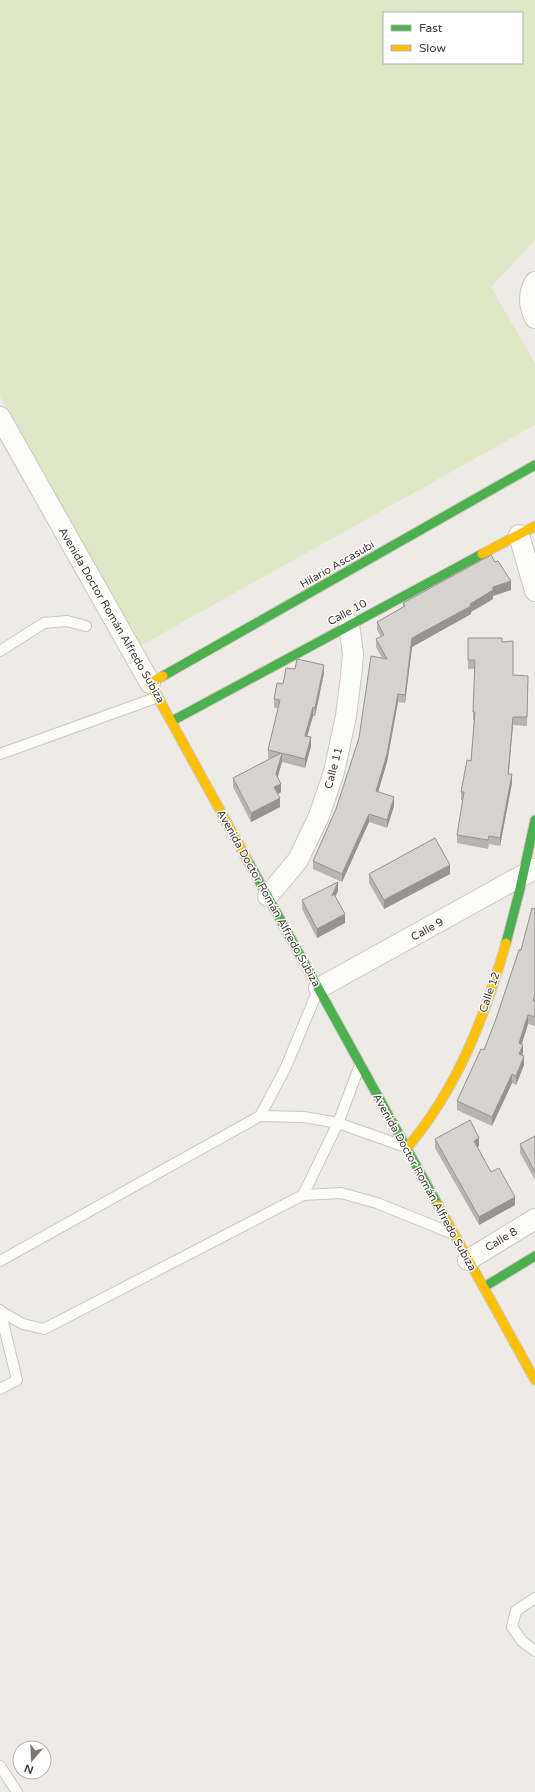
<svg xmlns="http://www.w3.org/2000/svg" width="535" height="1792" viewBox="0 0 535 1792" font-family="'Varela Round',sans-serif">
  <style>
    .green { fill: #dfe8c6; fill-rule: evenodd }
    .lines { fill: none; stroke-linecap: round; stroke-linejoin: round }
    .lane-casing { stroke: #cbc7c2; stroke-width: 12 }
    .street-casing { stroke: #cbc7c2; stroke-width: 22 }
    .fast-casing { stroke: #cec7bd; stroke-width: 11 }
    .slow-casing { stroke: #cec7bd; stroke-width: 11 }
    .lane { stroke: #fcfcfb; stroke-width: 10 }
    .street { stroke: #fcfcfb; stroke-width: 20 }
    .fast { stroke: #4caf50; stroke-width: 9 }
    .slow { stroke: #ffc107; stroke-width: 9 }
    .wall { fill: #b8b5b0 }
    .shaded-wall { fill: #969390 }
    .building { fill: #d6d2cd; stroke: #969390 }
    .labels { text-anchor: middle; stroke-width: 3; stroke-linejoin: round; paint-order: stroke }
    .street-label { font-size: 11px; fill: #433b34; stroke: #fff }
  </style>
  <rect width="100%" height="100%" fill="#eeebe6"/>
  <path class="green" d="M0 0H535V240L491 287 535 363V425L140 646 0 397ZM384 13H522V63H384Z"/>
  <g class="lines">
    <g class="lane-casing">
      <g id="lane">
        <path d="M0 651 44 623 67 621 86 626"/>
        <path d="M0 754 158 697"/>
        <path d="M318 990 285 1069 260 1116 304 1117 338 1123 403 1146"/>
        <path d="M303 1195 338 1123 360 1065"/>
        <path d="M0 1261 260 1116"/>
        <path d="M0 1310 17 1380 0 1389"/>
        <path d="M0 1311 23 1324 44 1329 303 1195 341 1193 377 1203 451 1233"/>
        <path d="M535 1598 516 1611 512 1627 522 1641 535 1651"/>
        <path d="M0 1766 17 1792"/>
      </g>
    </g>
    <g class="street-casing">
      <g id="street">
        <path d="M535 282C528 294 529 306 535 318"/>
        <path d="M0 417 150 683"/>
        <path d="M519 535 535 591"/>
        <path d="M268 896 298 860 319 816 334 772 346 716 351 676 353 654 349 624"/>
        <path d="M319 988 534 869"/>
        <path d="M468 1260 535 1219"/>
      </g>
    </g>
    <g class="fast-casing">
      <g id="fast">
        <path d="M163 676 535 465"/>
        <path d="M172 721 482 554"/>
        <path d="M248 861 438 1205"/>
        <path d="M506 943 520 889 535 820"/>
        <path d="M484 1287 535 1256"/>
      </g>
    </g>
    <g class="slow-casing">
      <g id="slow">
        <path d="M482 554 535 526"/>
        <path d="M163 676 150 683 248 861"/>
        <path d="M407 1148C458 1087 484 1019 506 943"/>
        <path d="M438 1205 535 1380"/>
      </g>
    </g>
    <use href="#lane" class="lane"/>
    <use href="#street" class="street"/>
    <use href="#fast" class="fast"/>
    <use href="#slow" class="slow"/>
  </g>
  <g class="wall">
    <path d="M511 590 493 596V599L471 612V614L412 647 405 703 398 702 387 762 378 792 394 806 387 828 369 822 342 882 313 869V861L336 809 359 738 382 658 376 647V639L381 637 377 630V622L403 607V603Z"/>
    <path d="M468 638 502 642 513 675 528 685 527 726 513 725 508 774 512 783 500 846 489 844 488 849 457 843V835L463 801 461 800V792L471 761 474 720H473V712L475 669H468Z"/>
    <path d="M295 669 324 673 315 716H313L307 736 311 746 305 768 282 762 277 777 281 792 278 794 280 807 251 822 233 787V778L270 759 268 758V750L278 708H274V699L283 684Z"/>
    <path d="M369 874H450L384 909 369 883Z"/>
    <path d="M338 891 335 896 345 923 317 938 302 909V900Z"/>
    <path d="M535 909V1026L528 1024 522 1044 523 1053 522 1055 524 1065 516 1085 512 1083 492 1126 457 1110V1101L484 1050 496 1019Z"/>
    <path d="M535 1136V1180L520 1153V1144Z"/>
    <path d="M435 1139 479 1146 477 1147 491 1172 515 1205 479 1225 435 1148Z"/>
  </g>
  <g class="shaded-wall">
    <path d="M511 581V590L493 596V599L471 612V614L412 647 405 703V695L412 638 470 604 493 587Z"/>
    <path d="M324 665V673L315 716V708Z"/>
    <path d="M398 694V702L387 762 376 799V791Z"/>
    <path d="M313 707V716L305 744V736Z"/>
    <path d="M513 717V725L508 782V774Z"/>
    <path d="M311 737V746L305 768V759Z"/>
    <path d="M282 753V762L276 783V774Z"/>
    <path d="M512 774V783L500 846V838Z"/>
    <path d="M281 784V792L274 796V787Z"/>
    <path d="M394 797V806L387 828V820Z"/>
    <path d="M280 798V807L251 822V813Z"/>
    <path d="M369 814V822L342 882V874Z"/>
    <path d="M450 865V874L384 909V900Z"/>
    <path d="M338 882V891L332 904V896Z"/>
    <path d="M345 914V923L317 938V929Z"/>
    <path d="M528 1015V1024L519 1052V1043Z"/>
    <path d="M523 1045V1053L519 1062V1054Z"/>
    <path d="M524 1056V1065L516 1085V1076Z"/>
    <path d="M512 1074V1083L492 1126V1117Z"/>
    <path d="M479 1138V1146L474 1150V1141Z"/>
    <path d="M515 1197V1205L479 1225V1217Z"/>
  </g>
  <g class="building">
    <path d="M491 555 495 562 498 561 511 581 493 587V590L470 604 471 606 412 638 405 695 398 694 387 754 376 791 394 797 387 820 369 814 342 874 313 861 336 809 359 738 371 656 387 659 376 639 384 635 377 622 405 606 403 603Z"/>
    <path d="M468 638H502V642L513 641V675L528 676 527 717H513L508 774H512L500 838 489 836 488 840 457 835 464 792H461L467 760 471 761 475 712H473L475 660H468Z"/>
    <path d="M297 659 324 665 315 708 313 707 305 736 311 737 305 759 282 753 276 774 281 784 274 787 280 798 251 813 233 778 281 753 268 750 280 700 274 699 277 683 283 684 286 668 295 669Z"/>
    <path d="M435 838 450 865 384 900 369 874Z"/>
    <path d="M338 882 332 896 334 894 345 914 317 929 302 900Z"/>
    <path d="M532 908 535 909V995L533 1001H535V1017L528 1015 519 1043 523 1045 519 1054 524 1056 516 1076 512 1074 492 1117 457 1101 481 1049 484 1050 496 1019 519 950H521Z"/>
    <path d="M470 1120 479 1138 474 1141 491 1172 499 1168 515 1197 479 1217 435 1139Z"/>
    <path d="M535 1136V1172L520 1144Z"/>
  </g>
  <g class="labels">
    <g class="street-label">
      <text transform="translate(337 564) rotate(-30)" y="4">Hilario Ascasubi</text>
      <text transform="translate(347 612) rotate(-28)" y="4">Calle 10</text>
      <text transform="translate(112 615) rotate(60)" y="4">Avenida Doctor Román Alfredo Subiza</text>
      <text transform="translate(333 768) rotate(-75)" y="4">Calle 11</text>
      <text transform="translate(269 898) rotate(61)" y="4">Avenida Doctor Román Alfredo Subiza</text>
      <text transform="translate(427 929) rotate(-29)" y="4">Calle 9</text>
      <text transform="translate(489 992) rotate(-71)" y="4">Calle 12</text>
      <text transform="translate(425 1182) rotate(61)" y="4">Avenida Doctor Román Alfredo Subiza</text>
      <text transform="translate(501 1239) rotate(-31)" y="4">Calle 8</text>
    </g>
  </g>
  <rect x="383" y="12" width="140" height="52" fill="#ffffff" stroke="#b4b1ae"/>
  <rect x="391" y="25" width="20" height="6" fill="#4caf50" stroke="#b4b1ae"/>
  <text x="419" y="32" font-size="12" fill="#433b34">Fast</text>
  <rect x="391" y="45" width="20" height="6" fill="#ffc107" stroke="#b4b1ae"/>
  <text x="419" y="52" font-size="12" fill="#433b34">Slow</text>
  <g transform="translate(32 1760) rotate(199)"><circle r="19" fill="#ffffff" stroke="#b4b1ae"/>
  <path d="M0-3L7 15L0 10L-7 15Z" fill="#7f7972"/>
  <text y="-6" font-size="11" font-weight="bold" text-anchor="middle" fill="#433b34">N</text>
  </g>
</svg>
